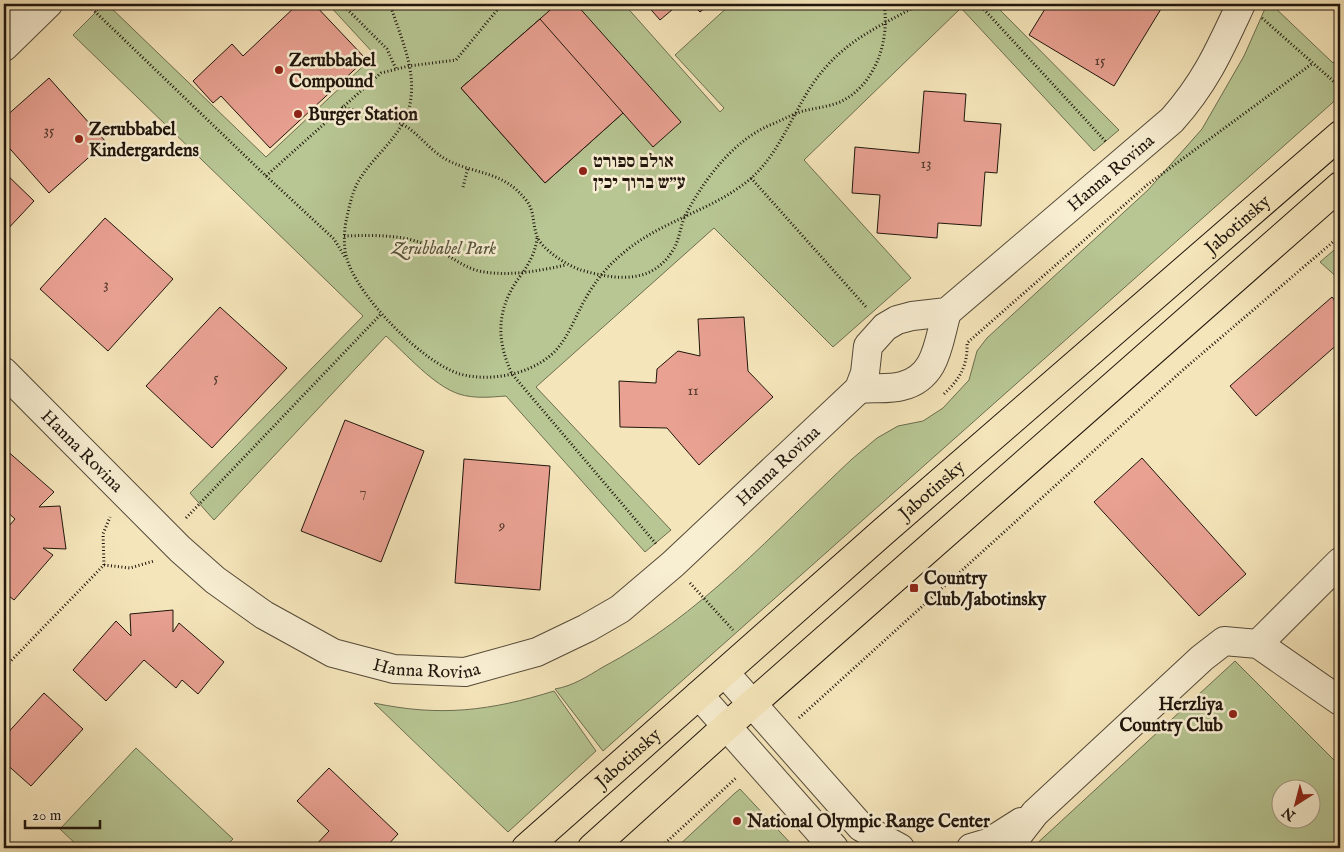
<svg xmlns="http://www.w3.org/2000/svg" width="1344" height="852" viewBox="0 0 1344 852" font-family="'IM FELL English','Frank Ruhl Libre',serif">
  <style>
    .green { fill: #b7c693; stroke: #6c6e50; fill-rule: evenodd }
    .building { fill: #e9a192; stroke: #20160d }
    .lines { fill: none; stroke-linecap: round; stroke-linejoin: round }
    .minor-casing { stroke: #554a38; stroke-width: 30 }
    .major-casing { stroke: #20160d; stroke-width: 30 }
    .path { stroke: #20160d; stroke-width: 3; stroke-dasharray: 1 2.5; stroke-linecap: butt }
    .minor { stroke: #f8eed2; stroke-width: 28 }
    .major { stroke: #f5e5ba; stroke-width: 28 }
    .poi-dot { fill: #8f2418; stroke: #f8eed2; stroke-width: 2 }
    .labels { text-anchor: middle; stroke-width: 5; stroke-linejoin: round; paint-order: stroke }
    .number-label { font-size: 15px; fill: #52392e }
    .poi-label { font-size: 18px; font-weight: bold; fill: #20160d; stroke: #f8eed2; text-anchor: start }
    .street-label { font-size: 18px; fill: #20160d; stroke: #f8eed2 }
    .park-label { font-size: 18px; font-style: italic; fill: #55543c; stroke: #f8eed2 }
  </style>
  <rect width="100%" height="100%" fill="#f5e5ba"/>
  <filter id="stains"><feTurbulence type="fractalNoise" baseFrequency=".004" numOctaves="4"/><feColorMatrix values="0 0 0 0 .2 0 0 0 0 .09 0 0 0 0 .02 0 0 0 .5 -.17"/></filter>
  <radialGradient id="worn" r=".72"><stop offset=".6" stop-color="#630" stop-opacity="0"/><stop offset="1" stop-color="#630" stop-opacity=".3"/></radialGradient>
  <g class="green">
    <path d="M104 4H107L266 157 375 55 328 4H624L720 112 724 108 675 55 731 4H994L1119 130 1094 151 961 8 804 160 911 278 833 347 714 228 536 387 671 530 645 552 506 396C492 397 474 399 459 394 434 386 406 354 386 336L214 520 190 493 363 316 73 35Z"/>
    <path d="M1265 4H1271L1333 63 1340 55V96L603 751 555 689C573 686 588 676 603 667 699 617 774 532 852 459L877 438 898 426 923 421 943 408 969 380 977 351 987 338 1148 190 1202 129 1244 56 1264 11Z"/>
    <path d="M1340 245V280L1320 262Z"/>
    <path d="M1235 661 1340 766V848H1032ZM1282 790H1312V820H1282Z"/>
    <path d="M554 691 596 751 508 832 374 703C440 717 490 711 554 691Z"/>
    <path d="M136 748 233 839 224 848H80L60 829Z"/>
    <path d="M740 789 795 848H676L735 793Z"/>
  </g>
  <g class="building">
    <path d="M298 4H314L366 59 270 148 221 96 213 103 193 81 232 44 243 56Z"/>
    <path d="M557 4H576L681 122 653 147 623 113 545 183 461 88Z"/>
    <path d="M646 4H679L660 20Z"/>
    <path d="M692 4H710L700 12Z"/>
    <path d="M1048 4H1164L1114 86 1029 35Z"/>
    <path d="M540 19 623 113 545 183 461 88Z"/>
    <path d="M49 78 106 142 49 193 4 142V118Z"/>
    <path d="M924 91 966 94 964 121 1001 124 997 173 985 172 981 226 938 223 937 238 877 233 880 195 852 193 855 147 919 153Z"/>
    <path d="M4 172 34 201 4 233Z"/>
    <path d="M105 218 173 279 108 351 40 289Z"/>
    <path d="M1332 297 1340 307V342L1256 416 1230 386Z"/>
    <path d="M220 307 287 368 212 448 146 386Z"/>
    <path d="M744 317 748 371 773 397 699 465 667 428 620 427 619 381 656 383 657 369 678 351 700 356 698 319Z"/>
    <path d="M345 420 424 451 381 562 301 531Z"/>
    <path d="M5 449 54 492 39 507 60 506 66 549 43 548 53 555 14 600 4 592V532L15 519 4 509Z"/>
    <path d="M1142 458 1246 574 1199 616 1094 502Z"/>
    <path d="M464 459 550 466 540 590 455 583Z"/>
    <path d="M173 610V632L179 623 224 662 198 694 182 680 176 688 144 660 106 701 73 670 116 621 131 636 130 614Z"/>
    <path d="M44 693 83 729 31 786 4 762V737Z"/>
    <path d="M329 768 398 834 385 848H313L329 831 297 801Z"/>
  </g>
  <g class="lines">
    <g class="minor-casing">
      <g id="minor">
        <path d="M4 13 13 4"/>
        <path d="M4 47 48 4"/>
        <path id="s1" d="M4 372 180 549 215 580 264 615 333 653 394 669 465 672 537 652 587 628 620 609 673 564 859 389 865 373 868 346 885 327 897 320 912 316 947 312 1172 120C1206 82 1220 49 1241 4"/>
        <path d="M859 389C873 387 888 390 902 386 938 377 938 341 947 312"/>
        <path d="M1258 644 1340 562"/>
        <path d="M725 673 861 827 900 848"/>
        <path d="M699 695 834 848"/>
        <path d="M971 848 988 843 1021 822"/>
        <path d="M1008 848 1035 813 1202 658 1224 641 1258 644 1340 701"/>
      </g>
    </g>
    <g class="major-casing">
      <g id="major">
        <path id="s2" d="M526 848 884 531 1340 135"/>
        <path d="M592 848 727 726 1340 186"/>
      </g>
    </g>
    <g class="path">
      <path d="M87 4 266 176 334 239 345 257"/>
      <path d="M342 4 387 49 396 69"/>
      <path d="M390 4C399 33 415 66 411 97 408 131 379 150 361 177 353 189 350 203 347 217 344 229 343 246 347 259 358 297 423 363 460 374 489 382 528 375 551 355 566 342 573 322 582 305 592 286 604 269 621 255 659 221 710 212 749 180 779 155 792 114 814 82 844 40 877 28 920 4"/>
      <path d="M979 4 1107 143"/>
      <path d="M1262 18 1340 87"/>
      <path d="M342 107C363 113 394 116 411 130 425 141 433 153 449 161 478 175 503 171 526 200 535 211 532 223 537 236 541 249 568 266 581 270 615 280 652 285 673 250 680 239 680 226 686 214 705 178 735 138 775 123 784 119 793 114 803 111 815 108 828 107 840 102 876 85 890 40 884 4"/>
      <path d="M266 176 381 73 409 66 456 60 502 4"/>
      <path d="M751 178 867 308"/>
      <path d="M463 187 468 168"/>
      <path d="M344 236C378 235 408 234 438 250 452 257 463 267 479 271 507 277 538 271 566 265"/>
      <path d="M537 238C535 256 526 268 516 282 496 313 497 342 512 374L657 545"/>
      <path d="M944 394C960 379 968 365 967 343L1147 185 1313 63"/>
      <path d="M186 518 381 314"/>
      <path d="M104 565 103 534 110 517"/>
      <path d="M104 565 130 568 154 561"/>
      <path d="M690 583 733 630"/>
      <path d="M4 668 104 565"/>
      <path d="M799 718 1184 369 1340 236"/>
      <path d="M660 848 737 777"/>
    </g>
    <use href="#minor" class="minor"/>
    <use href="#major" class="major"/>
  </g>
  <g class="poi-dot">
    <circle cx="279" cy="70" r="5"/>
    <circle cx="298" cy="114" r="5"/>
    <circle cx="79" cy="139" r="5"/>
    <circle cx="583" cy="171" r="5"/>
    <rect x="909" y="583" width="10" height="10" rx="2.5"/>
    <circle cx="1233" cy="714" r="5"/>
    <circle cx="737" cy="821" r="5"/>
  </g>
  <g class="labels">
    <g class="number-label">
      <text x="1100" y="65">15</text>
      <text x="49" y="135">35</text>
      <text x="926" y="168">13</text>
      <text x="106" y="289">3</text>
      <text x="216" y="382">5</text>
      <text x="693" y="395">11</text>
      <text x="363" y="496">7</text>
      <text x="502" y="530">9</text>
    </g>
    <g class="poi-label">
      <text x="289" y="66">Zerubbabel<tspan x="289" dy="21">Compound</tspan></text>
      <text x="308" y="120">Burger Station</text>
      <text x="89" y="135">Zerubbabel<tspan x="89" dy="21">Kindergardens</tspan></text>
      <text x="593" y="167">אולם ספורט<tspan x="593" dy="21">ע״ש ברוך יכין</tspan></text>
      <text x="924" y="584">Country<tspan x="924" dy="21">Club/Jabotinsky</tspan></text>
      <text x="1223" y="710" text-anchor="end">Herzliya<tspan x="1223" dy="21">Country Club</tspan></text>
      <text x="747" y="827">National Olympic Range Center</text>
    </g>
    <g class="street-label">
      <text dy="6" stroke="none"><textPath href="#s1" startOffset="1412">Hanna Rovina</textPath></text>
      <text dy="6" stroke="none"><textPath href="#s2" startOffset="946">Jabotinsky</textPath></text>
      <text dy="6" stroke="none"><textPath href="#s1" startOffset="111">Hanna Rovina</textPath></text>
      <text dy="6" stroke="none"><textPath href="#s1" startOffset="951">Hanna Rovina</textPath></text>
      <text dy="6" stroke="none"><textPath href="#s2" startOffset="541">Jabotinsky</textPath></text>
      <text dy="6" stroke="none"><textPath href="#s1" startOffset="531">Hanna Rovina</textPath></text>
      <text dy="6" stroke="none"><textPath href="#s2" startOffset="136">Jabotinsky</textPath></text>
    </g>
    <g class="park-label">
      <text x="444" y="254">Zerubbabel Park</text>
    </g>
  </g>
  <rect width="1344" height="852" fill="none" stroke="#f5e5ba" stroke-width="20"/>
  <rect x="5" y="5" width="1334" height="842" fill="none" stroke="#20160d" stroke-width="2.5"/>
  <rect x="10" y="10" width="1324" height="832" fill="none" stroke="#20160d"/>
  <g transform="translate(1296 804) rotate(216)"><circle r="24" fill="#f8eed2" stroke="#a29883"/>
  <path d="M0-4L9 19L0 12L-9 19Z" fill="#8f2418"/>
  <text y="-8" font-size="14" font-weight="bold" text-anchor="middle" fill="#20160d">N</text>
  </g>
  <path d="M25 820v8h75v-8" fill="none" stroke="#20160d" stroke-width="2.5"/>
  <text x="32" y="820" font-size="15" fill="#20160d" stroke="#f8eed2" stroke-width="4" paint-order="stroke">20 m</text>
  <rect width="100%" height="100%" filter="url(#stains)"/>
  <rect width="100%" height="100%" fill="url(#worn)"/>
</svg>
